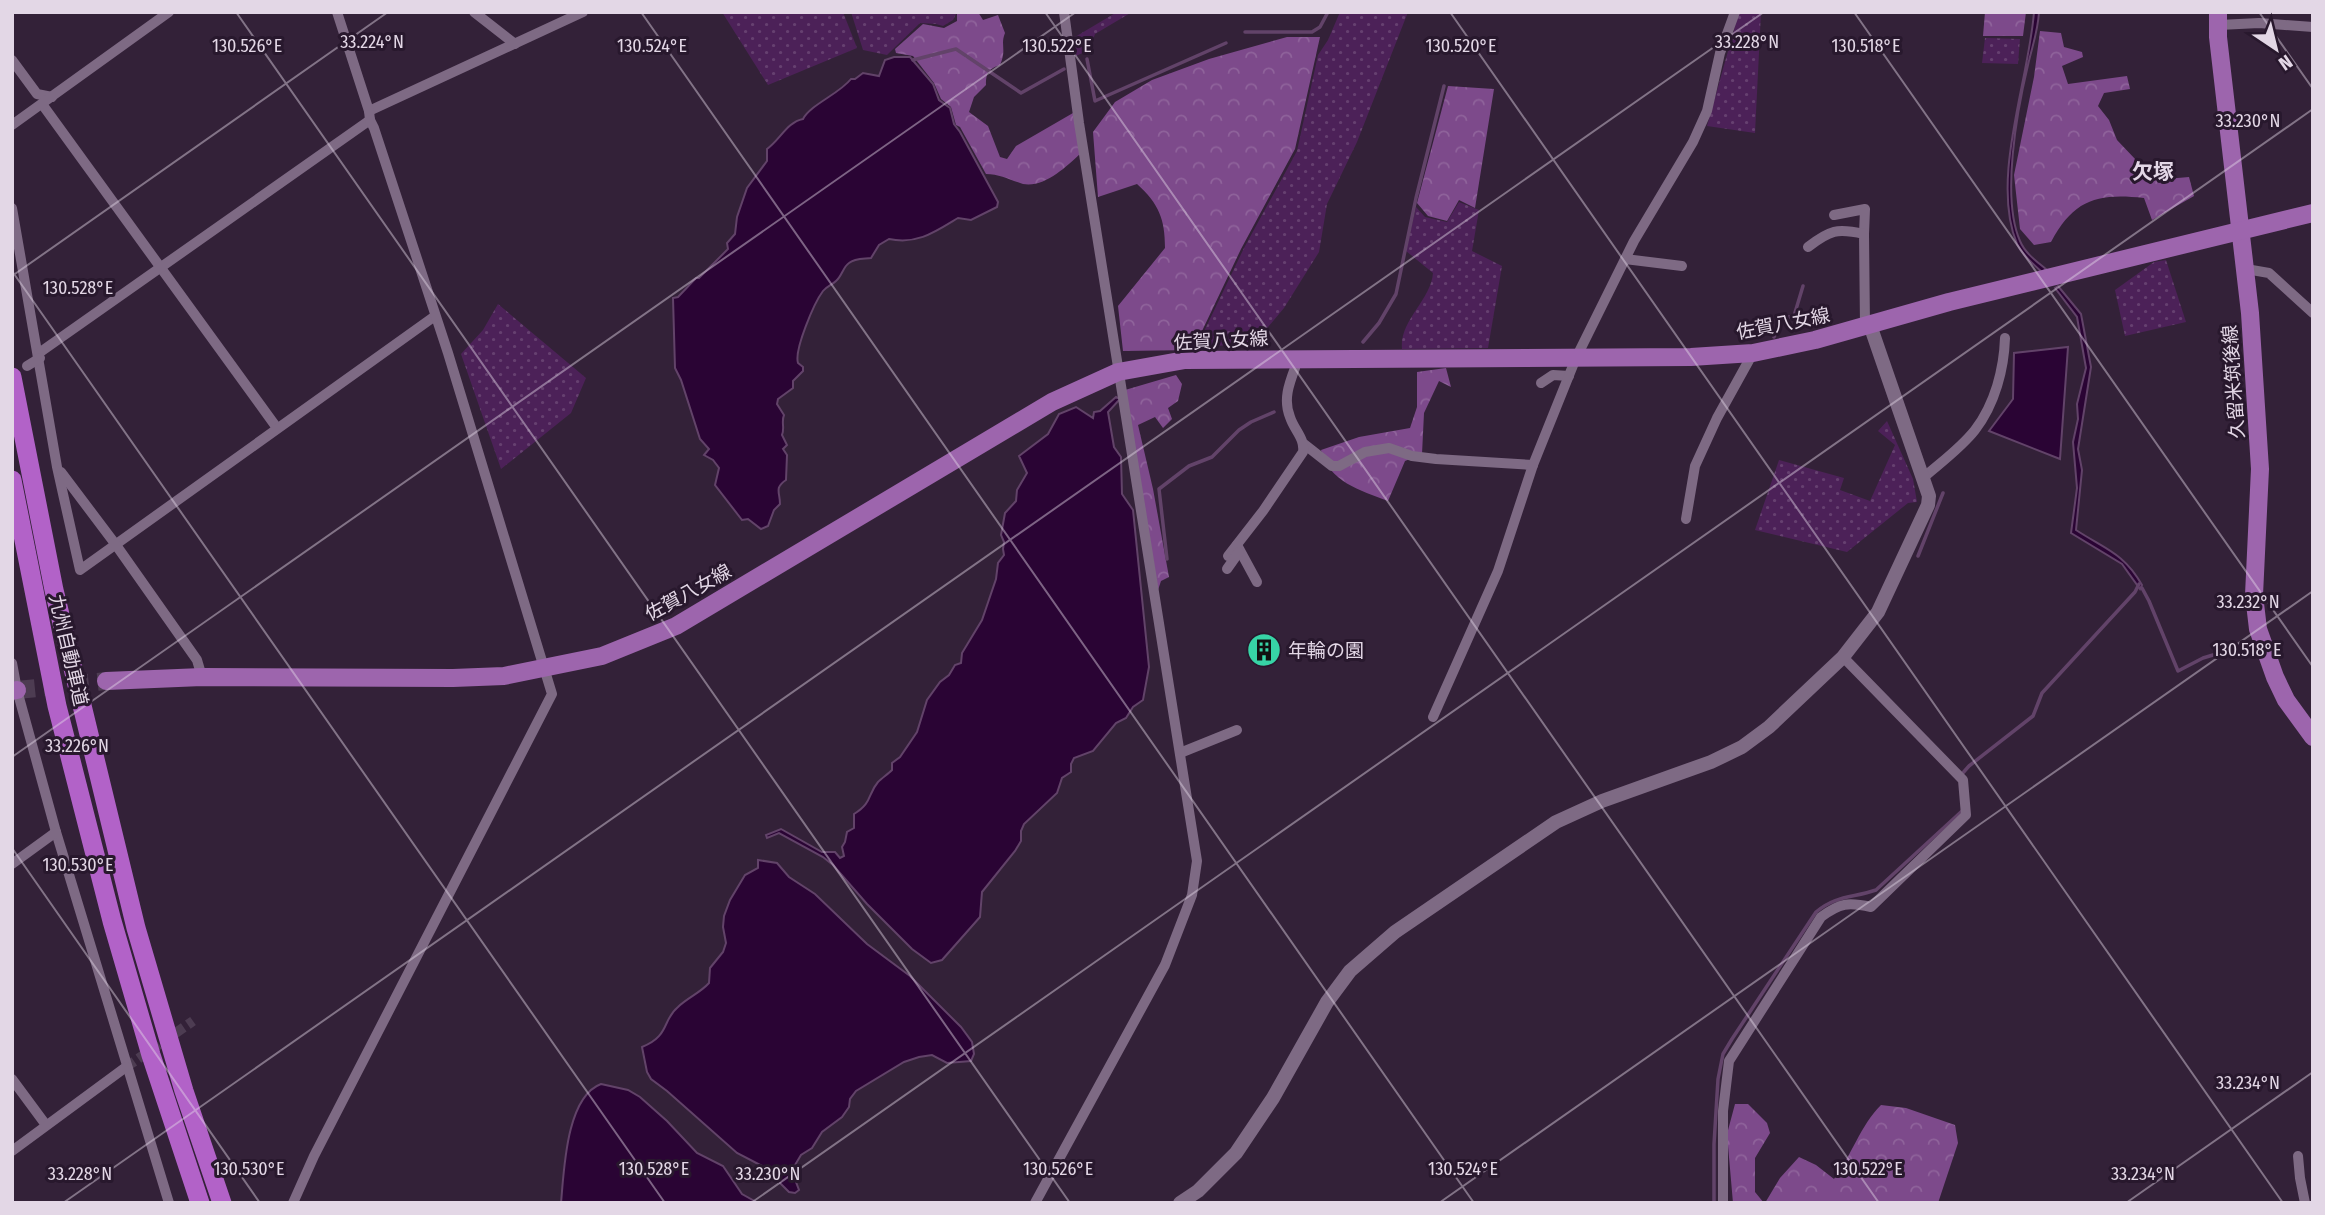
<svg xmlns="http://www.w3.org/2000/svg" width="2325" height="1215" viewBox="0 0 2325 1215" font-family="'Fira Sans Condensed','Noto Sans JP',sans-serif">
  <style>
    .grass { fill: url(#grass-dots) }
    .forest { fill: url(#forest-crowns) }
    .water { fill: #2a0434; stroke: #624369; stroke-width: 2 }
    .lines { fill: none; stroke-linecap: round; stroke-linejoin: round }
    .stream { stroke: #624369; stroke-width: 3.5 }
    .minor-tunnel { stroke: #4d3c52; stroke-width: 10; stroke-dasharray: 10 5; stroke-linecap: butt }
    .primary-tunnel { stroke: #4d3c52; stroke-width: 18; stroke-dasharray: 18 9; stroke-linecap: butt }
    .minor { stroke: #7e6a84; stroke-width: 10 }
    .tertiary { stroke: #7e6a84; stroke-width: 14 }
    .primary { stroke: #9d65ad; stroke-width: 18 }
    .motorway { stroke: #b262c8; stroke-width: 19 }
    .ticks { fill: none; stroke: #e3d7e6; stroke-width: 2; stroke-opacity: 0.45 }
    .labels { text-anchor: middle; stroke-width: 6; stroke-linejoin: round; paint-order: stroke }
    .street-label { font-size: 19px; fill: #e3d7e6; stroke: #28182d }
    .poi-label { font-size: 19px; fill: #e3d7e6; stroke: #28182d; text-anchor: start }
    .neighbourhood-label { font-size: 21px; font-weight: bold; fill: #e3d7e6; stroke: #28182d }
    .ticks-label { font-size: 18px; text-anchor: middle; fill: #e3d7e6; stroke: #28182d; stroke-width: 6; stroke-linejoin: round; paint-order: stroke }
  </style>
  <defs>
    <pattern id="grass-dots" width="8" height="8" patternUnits="userSpaceOnUse" patternTransform="scale(1.75)"><rect width="8" height="8" fill="#4c2158"/><path d="M2 2h.1M6 6h.1" fill="none" stroke="#664070" stroke-width="1.8" stroke-linecap="round"/></pattern>
    <pattern id="forest-crowns" width="20" height="18" patternUnits="userSpaceOnUse" patternTransform="scale(1.75)"><rect width="20" height="18" fill="#7d4a8b"/><path d="M2 6a3 3 0 1 1 6 0M12 15a3 3 0 1 1 6 0" fill="none" stroke="#8f639b"/></pattern>
  </defs>
  <rect width="100%" height="100%" fill="#332138"/>
  <g class="grass">
    <path d="M722 12H843L857 48 768 85Z"/>
    <path d="M851 12H955L956 14 953 20 943 26 936 24 920 23 887 55 863 50Z"/>
    <path d="M1117 12H1132L1095 34 1089 50 1076 56 1075 37Z"/>
    <path d="M1340 12H1408L1357 142 1327 204 1319 252 1284 308 1253 345 1197 346 1244 248 1297 151 1318 55 1328 40Z"/>
    <path d="M1739 12H1761L1755 133 1707 126Z"/>
    <path d="M1985 38 2020 39 2018 64 1982 63Z"/>
    <path d="M1459 202 1479 210 1472 251 1502 266 1488 348 1402 349C1399 321 1431 300 1433 273L1406 251 1416 207 1425 217 1447 222Z"/>
    <path d="M2166 260 2186 322 2125 336 2115 290 2154 262Z"/>
    <path d="M498 304 586 378 571 413 501 469 461 354 483 330Z"/>
    <path d="M1887 421 1913 479 1917 502 1908 503 1847 552 1755 530 1779 460 1844 478 1840 490 1870 501 1895 445 1878 431Z"/>
  </g>
  <g class="forest">
    <path d="M957 12H978L983 20 998 15 1005 33C1000 45 1007 50 1000 65 988 69 986 73 986 85L974 97 969 112 988 126 1000 157 1007 159 1016 146 1073 113 1080 154C1066 167 1044 188 1023 184 1010 180 1000 174 986 174L960 127 956 125 951 107 941 99 934 83 913 56 896 53 895 49 923 24 944 28 957 21Z"/>
    <path d="M1985 12H2026L2023 36H1983Z"/>
    <path d="M2040 31 2061 33 2064 47 2082 52 2083 57 2062 66 2068 84 2127 76 2130 89 2104 93 2098 106 2109 120 2117 140 2155 180 2189 177 2194 196 2152 220 2144 198C2098 193 2074 199 2051 242L2034 245 2020 229 2014 175 2034 77Z"/>
    <path d="M1287 37H1320L1295 149 1241 249 1193 350 1123 351 1118 306 1165 248C1165 219 1159 204 1137 184L1098 197 1093 132 1115 102 1152 80 1209 59Z"/>
    <path d="M1448 86 1494 89 1475 208 1459 200 1447 221 1428 216 1417 203Z"/>
    <path d="M1446 368 1451 387 1439 381 1424 413 1422 454 1405 461 1388 501C1360 490 1329 482 1321 450L1359 437 1410 428 1417 407V372Z"/>
    <path d="M1176 375 1182 384 1178 401 1168 408 1172 419 1163 428 1155 417 1138 425 1153 489 1169 577 1161 581 1158 590 1125 390Z"/>
    <path d="M1735 1104H1748L1767 1123 1770 1133 1755 1158V1192L1764 1203H1733L1727 1134Z"/>
    <path d="M1881 1105 1906 1108 1955 1125 1958 1143 1938 1203H1765L1780 1178 1799 1157 1816 1165 1834 1179C1852 1155 1860 1126 1881 1105Z"/>
  </g>
  <g class="water">
    <path d="M2034 12H2039C2038 31 2032 47 2028 65 2017 111 2001 198 2020 241 2025 253 2036 261 2046 269L2042 272C2033 264 2022 255 2017 244 1990 179 2029 80 2034 12Z"/>
    <path d="M894 57H910L933 84 939 100 950 108 954 124 960 132 998 202 997 207 971 220 958 218C935 232 917 245 889 239L879 245 871 258C864 259 855 258 849 263 843 267 842 276 836 281 832 285 827 286 823 291 814 303 794 350 798 363L803 367V371L793 381V388L778 399 777 404 784 415C781 422 785 428 782 435L787 445 783 449 787 455 786 480C774 488 780 492 780 504L774 510 768 526 761 529 748 519 742 520 715 485 719 468 713 460 704 455 709 449 700 439 681 380 675 368 673 298 678 297 696 278H699L728 249 727 243 735 234 737 217 747 188 767 161V149C780 140 787 122 803 119 810 105 839 94 851 79H855L863 73 879 76 885 60Z"/>
    <path d="M2058 286 2081 314 2091 367 2078 449 2082 470 2076 530C2105 549 2124 553 2142 585L2140 589 2122 564 2071 533 2077 488 2073 442 2078 419 2077 404 2086 368 2077 317 2055 288Z"/>
    <path d="M2068 347 2060 459 1989 431 2013 399 2014 353Z"/>
    <path d="M1116 397 1120 399 1108 412 1114 447 1121 457 1122 494 1133 510 1149 667 1143 700 1133 707 1126 718 1116 723 1093 751 1074 758 1071 764V772L1062 778 1057 793 1024 824 1021 831V841L1015 851 982 892 980 917 942 960 931 963 912 949 867 904 833 865 823 857 779 833 767 838 766 835 781 829 822 852H835L840 858 844 856 842 847 845 842 847 832 854 828V814C873 802 867 795 878 782 882 778 888 774 892 770V763L900 757 917 732 927 700 940 682 949 675 955 665 961 663 962 653 982 620 996 579 998 563 1004 555 1003 549 1004 542 1001 535 1005 513 1016 501 1017 490 1027 473 1019 456 1048 434 1059 414 1076 407 1093 418 1094 412 1100 411Z"/>
    <path d="M758 860 777 863 789 877 815 894 867 944 910 976 961 1027 972 1042 974 1054 971 1061 947 1063 932 1055 919 1057 904 1062 856 1091 850 1099 849 1107 842 1117 822 1132 812 1148 801 1155 795 1165 796 1182 799 1190 795 1193 789 1192 764 1167 737 1153 667 1091 651 1079 647 1072 642 1047C670 1036 662 1020 678 1007 687 998 700 993 709 983L710 968 723 952 726 943 723 927 724 916 730 900 745 875 758 868Z"/>
    <path d="M601 1084 628 1090 640 1097 667 1121 697 1153 723 1166 742 1194 758 1203H561C564 1171 566 1097 601 1084Z"/>
  </g>
  <g class="lines">
    <g class="stream">
      <path d="M1245 32H1312L1320 27 1328 12"/>
      <path d="M1087 59 1095 101 1226 43"/>
      <path d="M913 60 956 49 1021 93 1064 69"/>
      <path d="M1774 337 1783 318 1794 316 1803 286"/>
      <path d="M1363 342 1379 323 1396 294 1416 198 1444 86"/>
      <path d="M1918 556 1943 493"/>
      <path d="M1167 559 1159 489 1189 466 1212 457 1239 430 1251 422 1274 412"/>
      <path d="M2142 588 2149 601 2178 671 2203 658 2213 655"/>
      <path d="M1961 775 1969 766 2033 716 2042 693 2135 592 2139 584"/>
      <path d="M1714 1203V1144L1718 1079 1723 1054 1732 1039 1816 912C1836 895 1853 898 1876 890L1962 811"/>
    </g>
    <path class="minor-tunnel" d="M126 1067 193 1021"/>
    <path class="primary-tunnel" d="M17 690 106 681"/>
    <g class="minor">
      <path d="M474 12 515 44"/>
      <path d="M2219 25 2259 23 2313 27"/>
      <path d="M12 60 37 94 52 97"/>
      <path d="M42 104 277 428"/>
      <path d="M369 111 583 12"/>
      <path d="M12 125 169 12"/>
      <path d="M12 208 57 467 80 570 435 316"/>
      <path d="M1834 215 1865 209 1864 234"/>
      <path d="M1808 247C1830 230 1837 228 1864 234L1865 326"/>
      <path d="M1625 259 1682 266"/>
      <path d="M2246 269 2269 273 2313 313"/>
      <path d="M39 353 370 120"/>
      <path d="M27 366 40 358"/>
      <path d="M1541 383 1553 375 1569 376"/>
      <path d="M1304 444 1332 466H1339L1365 452 1389 448 1412 456 1436 459 1533 465"/>
      <path d="M61 472 116 545 197 660 202 677"/>
      <path d="M1923 478C1940 463 1961 448 1975 430 1995 404 2004 369 2005 338"/>
      <path d="M1686 519 1695 466 1717 418 1753 353"/>
      <path d="M1237 545 1257 582"/>
      <path d="M1228 556 1263 511 1303 452C1305 438 1294 430 1290 417 1283 400 1289 384 1295 368"/>
      <path d="M1227 569 1239 552"/>
      <path d="M12 663 17 690 56 832 169 1203"/>
      <path d="M1433 717 1498 571 1533 465 1576 358 1634 241 1693 142 1707 111 1720 53 1735 12"/>
      <path d="M1180 753 1237 730"/>
      <path d="M12 864 56 832"/>
      <path d="M12 1079 46 1125"/>
      <path d="M12 1151 126 1067"/>
      <path d="M2298 1156 2300 1178 2305 1203"/>
      <path d="M293 1203 314 1156 552 694 448 353 374 128 370 120 369 111 337 12"/>
      <path d="M1035 1203 1165 965 1192 895 1197 861 1079 123 1064 12"/>
      <path d="M1723 1203V1111L1729 1061 1821 917C1840 903 1848 902 1871 907L1966 815 1963 780 1843 657"/>
    </g>
    <path class="tertiary" d="M1180 1203 1198 1191 1236 1153 1273 1098 1327 1002 1350 971 1395 932 1556 822 1602 801 1711 762 1742 747 1769 727 1843 657 1878 612 1928 505 1929 496 1870 325"/>
    <g class="primary">
      <path d="M2218 12V37L2250 313 2260 469 2254 595 2258 629 2275 677 2286 700 2313 737"/>
      <path d="M106 681 202 677 453 678 504 676 602 656 676 626 1052 402 1118 372 1185 360 1691 357 1753 353 1815 340 1949 302 2313 213"/>
      <path d="M12 691 17 690"/>
    </g>
    <g class="motorway">
      <path d="M12 377 54 590 136 928 184 1091 222 1203"/>
      <path d="M12 480 57 706 112 921 151 1055 200 1203"/>
    </g>
  </g>
  <path class="ticks" d="M236 12 1070 1203M641 12 1474 1203M1045 12 1879 1203M1450 12 2283 1203M1854 12 2313 667M2259 12 2313 89M12 271 665 1203M12 276 388 12M12 757 1076 12M12 848 260 1203M63 1203 1764 12M751 1203 2313 109M1439 1203 2313 591M2126 1203 2313 1072"/>
  <defs>
    <g id="building-disc" transform="scale(1.75)"><circle r="9.5" fill="#37d4a6" stroke="#28182d"/><path d="M-4-6H4V6H1V3H-1V6H-4ZM-2.5-4.3h1.7v1.8h-1.7ZM.8-4.3h1.7v1.8H.8ZM-2.5-1h1.7V.8h-1.7ZM.8-1h1.7V.8H.8Z" fill="#111"/></g>
  </defs>
  <g fill-rule="evenodd">
    <use href="#building-disc" x="1264" y="650"/>
  </g>
  <g class="labels">
    <g class="street-label">
      <text transform="translate(1783 323) rotate(-11)" y="7">佐賀八女線</text>
      <text transform="translate(1221 340) rotate(-3)" y="7">佐賀八女線</text>
      <text transform="translate(2233 382) rotate(-94)" y="7">久留米筑後線</text>
      <text transform="translate(688 592) rotate(-29)" y="7">佐賀八女線</text>
      <text transform="translate(69 650) rotate(77)" y="7">九州自動車道</text>
    </g>
    <g class="poi-label">
      <text x="1288" y="657">年輪の園</text>
    </g>
    <g class="neighbourhood-label">
      <text x="2153" y="179">欠塚</text>
    </g>
  </g>
  <g class="ticks-label">
    <text x="372" y="48">33.224°N</text>
    <text x="1747" y="48">33.228°N</text>
    <text x="247" y="52">130.526°E</text>
    <text x="652" y="52">130.524°E</text>
    <text x="1057" y="52">130.522°E</text>
    <text x="1461" y="52">130.520°E</text>
    <text x="1866" y="52">130.518°E</text>
    <text x="2248" y="127">33.230°N</text>
    <text x="78" y="294">130.528°E</text>
    <text x="2248" y="608">33.232°N</text>
    <text x="2247" y="656">130.518°E</text>
    <text x="77" y="752">33.226°N</text>
    <text x="78" y="871">130.530°E</text>
    <text x="2248" y="1089">33.234°N</text>
    <text x="249" y="1175">130.530°E</text>
    <text x="654" y="1175">130.528°E</text>
    <text x="1058" y="1175">130.526°E</text>
    <text x="1463" y="1175">130.524°E</text>
    <text x="1868" y="1175">130.522°E</text>
    <text x="80" y="1180">33.228°N</text>
    <text x="768" y="1180">33.230°N</text>
    <text x="2143" y="1180">33.234°N</text>
  </g>
  <rect width="2325" height="1215" fill="none" stroke="#e3d7e6" stroke-width="28"/>
  <g transform="translate(2276 49) rotate(145)" stroke="#28182d" stroke-width="5" paint-order="stroke">
  <path d="M0-5L12 26L0 18L-12 26Z" fill="#e3d7e6"/>
  <text y="-10" font-size="19" font-weight="bold" text-anchor="middle" fill="#e3d7e6">N</text>
  </g>
</svg>
